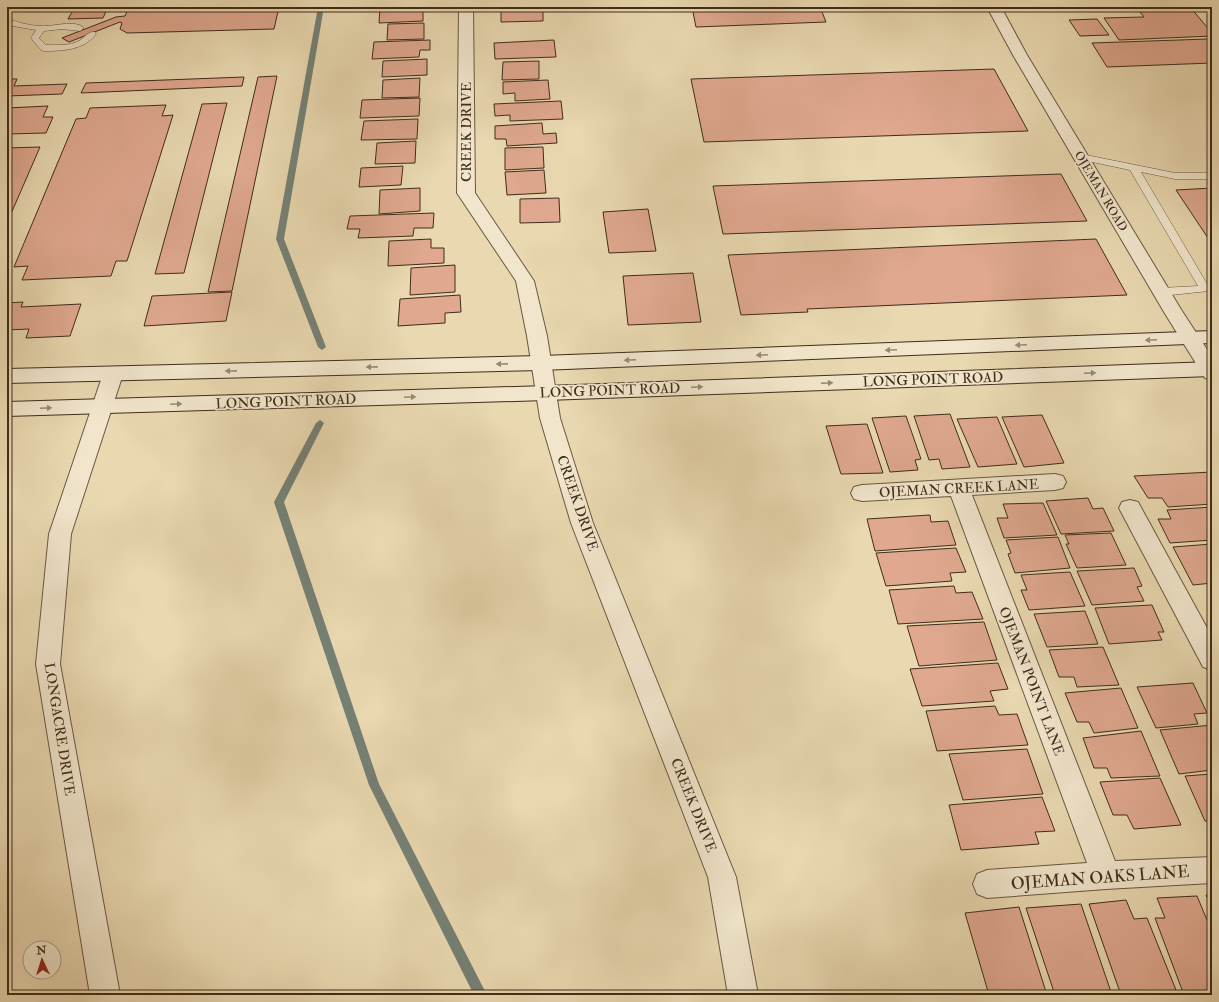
<svg xmlns="http://www.w3.org/2000/svg" width="1219" height="1002" viewBox="0 0 1219 1002" font-family="'IM FELL Double Pica',serif">
  <style>
    .lines { fill: none; stroke-linecap: round; stroke-linejoin: round }
    .stream { fill: #758175; fill-rule: evenodd }
    .building { fill: #dfa88f; stroke: #412c1b }
    .lane-casing { stroke: #6b5740; stroke-width: 1 }
    .street-casing { stroke: #6b5740; stroke-width: 2 }
    .secondary-casing { stroke: #412c1b; stroke-width: 2 }
    .lane { fill: #f1e6cc; fill-rule: evenodd }
    .street { fill: #f1e6cc; fill-rule: evenodd }
    .secondary { fill: #f1e6cc; fill-rule: evenodd }
    .oneway { fill: #998974 }
    .labels { text-anchor: middle; stroke-width: 3.5; stroke-linejoin: round; paint-order: stroke }
    .far-street-label { font-size: 12px; fill: #412c1b; stroke: #f1e6cc }
    .street-label { font-size: 14px; fill: #412c1b; stroke: #f1e6cc }
    .near-street-label { font-size: 17px; fill: #412c1b; stroke: #f1e6cc }
  </style>
  <rect width="100%" height="100%" fill="#e9d8b0"/>
  <filter id="stains"><feTurbulence type="fractalNoise" baseFrequency=".005" numOctaves="4"/><feColorMatrix values="0 0 0 0 .2 0 0 0 0 .09 0 0 0 0 .02 0 0 0 .5 -.17"/></filter>
  <radialGradient id="worn" r=".72"><stop offset=".6" stop-color="#630" stop-opacity="0"/><stop offset="1" stop-color="#630" stop-opacity=".3"/></radialGradient>
  <g class="lines">
    <g class="stream">
      <path d="M318 7H324L284 239 326 347 322 350 318 347 276 239Z"/>
      <path d="M320 420 324 423 284 502 379 784 487 995H474L369 785 274 502 316 423Z"/>
    </g>
  </g>
  <g class="building">
    <path d="M75 7H108L103 18 68 19Z"/>
    <path d="M133 7H279L274 29 127 33 120 29 122 23 120 22 69 42 62 38 116 17 125 16 128 9Z"/>
    <path d="M423 7V21L379 23 380 8Z"/>
    <path d="M501 7H534V11H543V21L501 22Z"/>
    <path d="M692 7H820L826 22 696 27Z"/>
    <path d="M1136 7H1190L1212 33V36L1119 40 1104 18 1144 17Z"/>
    <path d="M1097 19 1109 35 1080 36 1069 20Z"/>
    <path d="M424 23V39L387 40 388 24Z"/>
    <path d="M1208 39 1212 44V63L1107 67 1092 43Z"/>
    <path d="M430 40V50H420L419 57 372 59 374 42Z"/>
    <path d="M554 40 556 57 495 59 494 43Z"/>
    <path d="M427 59V75L382 77 383 61Z"/>
    <path d="M539 61V79L502 80 503 62Z"/>
    <path d="M994 69 1028 131 704 142 691 79Z"/>
    <path d="M277 76 232 291 208 292 258 77Z"/>
    <path d="M244 77 242 86 81 93 86 83Z"/>
    <path d="M420 78 419 97 382 98 383 80Z"/>
    <path d="M7 79H17L14 86 67 84 62 94 7 96Z"/>
    <path d="M548 80 550 99 515 101V93L503 94V82Z"/>
    <path d="M420 98 419 116 360 118 362 100Z"/>
    <path d="M561 101 563 119 510 121V115L495 116 494 104Z"/>
    <path d="M227 103 184 273 155 274 202 104Z"/>
    <path d="M166 105 162 116 173 115 127 261H116L111 276 22 280 28 266 14 267 76 119 86 118 90 108Z"/>
    <path d="M48 106 43 117H53L46 133 7 134V108Z"/>
    <path d="M418 119 417 139 361 140 364 121Z"/>
    <path d="M542 123 543 134 556 133 557 143 507 146 506 139H495V126Z"/>
    <path d="M416 141 415 163 375 164 377 143Z"/>
    <path d="M40 147 7 223V148Z"/>
    <path d="M543 147 544 168 505 170V148Z"/>
    <path d="M403 166 401 185 359 187 361 168Z"/>
    <path d="M544 170 546 193 507 195 505 172Z"/>
    <path d="M1061 174 1087 221 723 234 713 186Z"/>
    <path d="M420 188V211L379 214 380 190Z"/>
    <path d="M1212 188V244L1176 190Z"/>
    <path d="M559 198 560 222 520 223V199Z"/>
    <path d="M648 209 656 251 609 253 603 212Z"/>
    <path d="M434 213 433 228H414L413 236 358 238 360 229H347L350 216Z"/>
    <path d="M431 239V248H444V263L388 266 389 241Z"/>
    <path d="M1096 239 1127 295 807 309 808 312 741 315 728 255Z"/>
    <path d="M455 265V292L410 295 411 268Z"/>
    <path d="M693 273 701 322 628 325 623 276Z"/>
    <path d="M232 292 226 321 144 326 152 296Z"/>
    <path d="M460 295 461 312 445 313V323L398 326 400 299Z"/>
    <path d="M23 302 21 307 81 304 70 336 26 338 29 329 7 330V303Z"/>
    <path d="M950 414 970 467 942 469 939 459 929 460 914 416Z"/>
    <path d="M1042 415 1064 463 1024 467 1002 417Z"/>
    <path d="M906 416 921 459 915 460 918 470 890 472 872 418Z"/>
    <path d="M997 417 1017 464 978 467 957 419Z"/>
    <path d="M867 424 883 473 841 474 826 426Z"/>
    <path d="M1212 472V504L1168 507 1162 498H1148L1134 476Z"/>
    <path d="M1088 498 1093 509 1103 508 1114 531 1061 534 1046 501Z"/>
    <path d="M1043 503 1057 535 1004 538 997 518H1008L1003 504Z"/>
    <path d="M1212 507V540L1170 543 1158 519H1171L1167 510Z"/>
    <path d="M930 515 931 522 948 521 956 545 875 551 867 519Z"/>
    <path d="M1111 533 1126 565 1077 568 1066 544H1069L1065 535Z"/>
    <path d="M1058 537 1070 568 1015 573 1008 554 1011 553 1006 540Z"/>
    <path d="M1212 544V583L1193 585 1173 547Z"/>
    <path d="M956 548 966 572 950 573 952 581 886 586 876 553Z"/>
    <path d="M1134 568 1142 586 1137 587 1144 601 1092 605 1077 571Z"/>
    <path d="M1070 572 1085 606 1029 610 1021 590H1027L1021 575Z"/>
    <path d="M954 586 956 593 972 592 983 619 898 624 889 590Z"/>
    <path d="M1152 605 1164 632H1158L1162 640 1109 644 1095 608Z"/>
    <path d="M1085 611 1098 644 1047 647 1034 614Z"/>
    <path d="M984 622 997 660 919 666 907 626Z"/>
    <path d="M1103 647 1119 685 1077 687 1074 677H1059L1049 650Z"/>
    <path d="M998 663 1008 689 990 691 994 701 922 706 910 669Z"/>
    <path d="M1193 683 1207 713 1194 714 1198 724 1156 728 1137 687Z"/>
    <path d="M1121 688 1138 728 1094 733 1089 722H1077L1065 693Z"/>
    <path d="M995 706 999 715 1017 714 1028 745 937 751 926 711Z"/>
    <path d="M1212 725V770L1179 774 1160 730Z"/>
    <path d="M1141 731 1160 776 1111 778 1107 768H1094L1083 738Z"/>
    <path d="M1027 749 1043 794 963 800 949 754Z"/>
    <path d="M1212 774V821H1205L1185 776Z"/>
    <path d="M1160 778 1181 825 1134 829 1127 815H1113L1100 782Z"/>
    <path d="M1042 797 1055 831 1035 832 1039 844 961 850 949 805Z"/>
    <path d="M1212 894V909L1206 895Z"/>
    <path d="M1197 896 1212 932V995H1184L1155 918H1165L1157 898Z"/>
    <path d="M1126 900 1134 919 1147 918 1178 995H1121L1089 904Z"/>
    <path d="M1081 904 1112 995H1055L1026 908Z"/>
    <path d="M1019 907 1047 995H989L965 913Z"/>
  </g>
  <g class="lines">
    <g class="lane-casing">
      <g id="lane">
        <path d="M990 7H1011C1007 11 994 11 990 7Z"/>
        <path d="M7 19C18 22 30 26 41 26 53 27 75 19 84 28L80 31 62 29 44 31 39 38 46 45C57 45 69 46 79 41 85 37 88 31 95 32L96 34C84 50 63 51 44 51L41 50 31 38 36 30 7 25Z"/>
        <path d="M1081 154 1175 173H1212V179H1175L1141 172 1210 289 1209 291 1161 296 1157 294 1156 292 1157 290 1161 288 1198 286 1130 170 1078 159 1076 157 1078 155Z"/>
      </g>
    </g>
    <g class="street-casing">
      <g id="street">
        <path d="M459 7H473L475 193 534 281 547 336 560 418 593 523 736 877 758 995H728L708 877 571 523 540 418 527 336 516 281 457 193Z"/>
        <path d="M987 7H1001L1027 55 1182 311 1212 357V380L1205 378 1164 312 1013 55Z"/>
        <path d="M113 367 120 369 123 374 71 534 60 664 120 995H90L36 664 49 534 103 374 106 369Z"/>
        <path d="M1055 474 1063 476 1066 482 1063 488 1055 490 972 495 1115 861 1212 857V883L1106 889 987 898 977 894 973 884 977 874 987 870 1087 863 951 496 862 501 854 499 851 493 854 487 862 485Z"/>
        <path d="M1130 500 1138 502 1212 637V670L1203 667 1119 508 1122 502Z"/>
      </g>
    </g>
    <g class="secondary-casing">
      <g id="secondary">
        <path d="M1212 331V343L541 370 7 383V369L541 356Z"/>
        <path d="M1212 362V376L546 400 7 416V402L546 386Z"/>
      </g>
    </g>
    <use href="#lane" class="lane"/>
    <use href="#street" class="street"/>
    <use href="#secondary" class="secondary"/>
  </g>
  <defs><path id="oneway-solid" d="M-6-.8H1V-3.2L6.5 0L1 3.2V.8H-6Z"/></defs>
  <g class="oneway">
    <use href="#oneway-solid" transform="translate(1151 340) rotate(178)"/>
    <use href="#oneway-solid" transform="translate(1021 345) rotate(178)"/>
    <use href="#oneway-solid" transform="translate(891 350) rotate(178)"/>
    <use href="#oneway-solid" transform="translate(762 355) rotate(178)"/>
    <use href="#oneway-solid" transform="translate(630 360) rotate(178)"/>
    <use href="#oneway-solid" transform="translate(502 364) rotate(179)"/>
    <use href="#oneway-solid" transform="translate(372 367) rotate(179)"/>
    <use href="#oneway-solid" transform="translate(231 371) rotate(179)"/>
    <use href="#oneway-solid" transform="translate(1090 373) rotate(-2)"/>
    <use href="#oneway-solid" transform="translate(827 383) rotate(-2)"/>
    <use href="#oneway-solid" transform="translate(697 387) rotate(-2)"/>
    <use href="#oneway-solid" transform="translate(410 397) rotate(-2)"/>
    <use href="#oneway-solid" transform="translate(176 404) rotate(-2)"/>
    <use href="#oneway-solid" transform="translate(46 408) rotate(-2)"/>
  </g>
  <g class="labels">
    <g class="far-street-label">
      <text transform="translate(1101 191) rotate(59)" y="4">OJEMAN ROAD</text>
    </g>
    <g class="street-label">
      <text transform="translate(466 132) rotate(-90)" y="5">CREEK DRIVE</text>
      <text transform="translate(933 379) rotate(-2)" y="5">LONG POINT ROAD</text>
      <text transform="translate(610 390) rotate(-2)" y="5">LONG POINT ROAD</text>
      <text transform="translate(286 401) rotate(-2)" y="5">LONG POINT ROAD</text>
      <text transform="translate(959 488) rotate(-3)" y="5">OJEMAN CREEK LANE</text>
      <text transform="translate(578 503) rotate(71)" y="5">CREEK DRIVE</text>
      <text transform="translate(1032 681) rotate(69)" y="5">OJEMAN POINT LANE</text>
      <text transform="translate(60 729) rotate(81)" y="5">LONGACRE DRIVE</text>
      <text transform="translate(694 805) rotate(68)" y="5">CREEK DRIVE</text>
    </g>
    <g class="near-street-label">
      <text transform="translate(1100 877) rotate(-4)" y="6">OJEMAN OAKS LANE</text>
    </g>
  </g>
  <rect width="1219" height="1002" fill="none" stroke="#e9d8b0" stroke-width="24"/>
  <rect x="8" y="8" width="1203" height="986" fill="none" stroke="#412c1b" stroke-width="2"/>
  <rect x="12" y="12" width="1195" height="978" fill="none" stroke="#412c1b"/>
  <g transform="translate(42 960) rotate(356)"><circle r="19" fill="#f1e6cc" stroke="#ab9c85"/>
  <path d="M0-3L7 15L0 10L-7 15Z" fill="#8f2418"/>
  <text y="-6" font-size="11" font-weight="bold" text-anchor="middle" fill="#412c1b">N</text>
  </g>
  <rect width="100%" height="100%" filter="url(#stains)"/>
  <rect width="100%" height="100%" fill="url(#worn)"/>
</svg>
